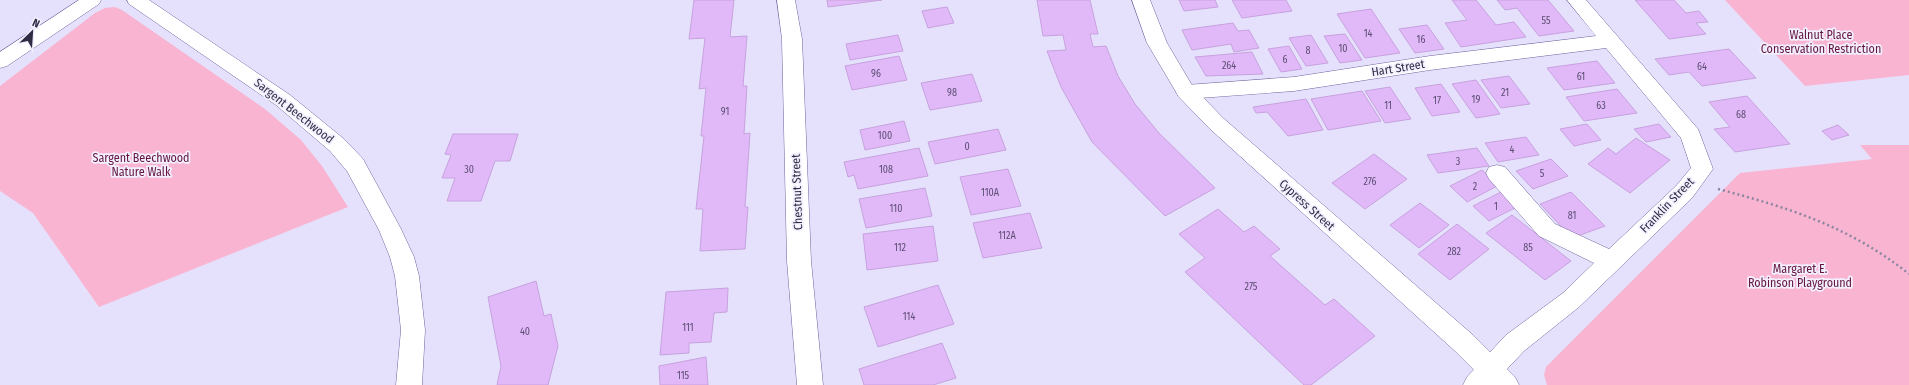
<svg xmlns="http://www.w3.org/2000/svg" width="1909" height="385" viewBox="0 0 1909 385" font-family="'Fira Sans Condensed',sans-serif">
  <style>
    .green { fill: #f9b4d1 }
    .building { fill: #e1b9f9; stroke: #c7a2de }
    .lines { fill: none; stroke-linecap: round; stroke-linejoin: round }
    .minor-casing { stroke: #70639f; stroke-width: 1 }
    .tertiary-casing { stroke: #70639f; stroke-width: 1 }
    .secondary-casing { stroke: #70639f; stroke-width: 1 }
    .path { stroke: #8a86a0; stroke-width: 2.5; stroke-dasharray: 2 3; stroke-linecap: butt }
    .minor { fill: #fff; fill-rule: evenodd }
    .tertiary { fill: #fff; fill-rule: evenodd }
    .secondary { fill: #fff; fill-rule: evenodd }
    .labels { text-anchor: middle; stroke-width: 3.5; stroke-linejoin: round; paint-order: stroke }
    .number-label { font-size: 10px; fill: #5c4e72 }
    .park-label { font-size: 12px; fill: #651540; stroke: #f2f0fe }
    .street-label { font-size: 12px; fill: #302b45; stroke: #f2f0fe }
  </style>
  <rect width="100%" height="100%" fill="#e5e1fc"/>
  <g class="green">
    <path d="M1725 0H1909V75L1805 86Z"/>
    <path d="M115 7 122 10 265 109 301 140 322 166 348 207 99 307 33 213 0 191V86L95 13 105 8Z"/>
    <path d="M1860 145H1909V385H1547L1544 375 1546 367 1740 173 1872 159Z"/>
  </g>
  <g class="building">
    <path d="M694 0H734L730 37 747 36 743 86H747L744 134 750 133 745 207H748L745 249 700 251 703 209H696L704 136H701L706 88 699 89 705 38 689 39Z"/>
    <path d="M827 0H882L828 7Z"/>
    <path d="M1037 0H1090L1098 34H1090L1093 47 1106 46 1118 76 1135 104 1159 133 1215 188 1165 216 1092 142 1061 87 1047 51 1066 50 1063 35 1043 36Z"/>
    <path d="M1179 0H1215L1218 7 1184 11Z"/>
    <path d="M1232 0H1286L1292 11 1242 18Z"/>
    <path d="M1452 0H1476L1496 25 1514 22 1526 37 1461 47 1445 23 1467 20Z"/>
    <path d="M1497 0H1548L1574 31 1539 36 1517 8 1505 10Z"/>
    <path d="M1635 0H1674L1686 13 1699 11 1708 22 1696 23 1706 34 1669 39Z"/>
    <path d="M947 7 954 23 928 28 922 11Z"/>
    <path d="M1371 9 1400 53 1365 58 1337 14Z"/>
    <path d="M1233 23 1238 31 1249 30 1259 48 1234 52 1231 44 1192 50 1182 30Z"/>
    <path d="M1427 25 1444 49 1415 53 1399 29Z"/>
    <path d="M1345 34 1362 60 1340 63 1324 36Z"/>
    <path d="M898 35 903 51 850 60 846 44Z"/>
    <path d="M1311 35 1328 63 1306 66 1289 38Z"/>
    <path d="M1289 46 1302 69 1281 72 1268 49Z"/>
    <path d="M1729 49 1756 78 1702 86 1689 72 1669 75 1655 59Z"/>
    <path d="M1252 52 1263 74 1206 76 1195 57Z"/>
    <path d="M899 56 907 80 852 90 845 66Z"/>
    <path d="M1597 61 1615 83 1564 90 1547 68Z"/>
    <path d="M972 74 982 101 930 110 921 83Z"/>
    <path d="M1509 76 1530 104 1501 108 1481 80Z"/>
    <path d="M1476 80 1500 114 1476 118 1452 84Z"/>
    <path d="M1441 84 1460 112 1432 116 1415 88Z"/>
    <path d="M1390 87 1411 119 1385 123 1365 91Z"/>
    <path d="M1617 89 1637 113 1584 121 1566 97Z"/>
    <path d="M1362 91 1381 121 1328 130 1311 99Z"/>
    <path d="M1747 96 1790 144 1735 152 1714 129 1730 127 1709 102Z"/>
    <path d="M1306 99 1323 130 1288 136 1267 112 1256 113 1253 107Z"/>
    <path d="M904 121 910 141 865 150 860 130Z"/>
    <path d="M1587 124 1601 140 1574 146 1560 129Z"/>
    <path d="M1659 124 1671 137 1646 142 1634 129Z"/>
    <path d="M1838 125 1849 135 1832 140 1822 131Z"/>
    <path d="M998 129 1006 150 935 164 928 142Z"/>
    <path d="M453 134H518L510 161H495L481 201H447L455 178H442L451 155 445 154Z"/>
    <path d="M1526 137 1539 155 1498 162 1485 143Z"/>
    <path d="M1636 138 1670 160 1630 193 1588 164 1608 148 1616 154Z"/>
    <path d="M919 148 928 176 858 189 854 175 848 177 844 162Z"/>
    <path d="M1477 148 1489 166 1438 173 1427 155Z"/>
    <path d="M1374 154 1407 179 1365 209 1332 183Z"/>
    <path d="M1551 159 1568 176 1533 189 1516 171Z"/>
    <path d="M1008 169 1021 206 971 215 960 177Z"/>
    <path d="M1482 170 1499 185 1467 202 1450 186Z"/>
    <path d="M925 188 932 216 866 228 859 199Z"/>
    <path d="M1503 191 1519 206 1489 221 1473 206Z"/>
    <path d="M1571 192 1605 226 1572 238 1540 204Z"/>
    <path d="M1420 203 1449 225 1419 248 1390 225Z"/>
    <path d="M1218 209 1244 232 1254 226 1280 249 1270 256 1325 305 1334 299 1375 336 1311 385H1304L1185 272 1205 258 1179 234Z"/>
    <path d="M1030 213 1042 248 983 258 973 223Z"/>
    <path d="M1512 215 1571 261 1545 280 1486 233Z"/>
    <path d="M1457 224 1489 249 1450 280 1418 254Z"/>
    <path d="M933 226 938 261 867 270 863 234Z"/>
    <path d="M536 281 544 316 551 314 558 346 548 385H497L501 366 488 297Z"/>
    <path d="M938 285 954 324 878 347 864 307Z"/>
    <path d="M728 288 727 312 714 313 711 342 689 343V353L660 355 666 292Z"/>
    <path d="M942 343 956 378 933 385H864L859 369Z"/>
    <path d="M706 357 708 385H660L659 366Z"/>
  </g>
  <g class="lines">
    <g class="minor-casing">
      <g id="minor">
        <path d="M79 0H101L99 4 7 66 0 68V52Z"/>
        <path d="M127 0H149L290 95 344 139 363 159 401 229 414 257 419 276 425 330 422 385H396L401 330 395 276 390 257 379 230 347 171 330 151 276 105 129 4Z"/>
        <path d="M1567 0H1586L1698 129 1713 169 1692 198 1579 307 1524 351 1492 385H1463L1467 377 1506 335 1563 293 1594 263 1539 236 1489 179 1486 173 1489 167 1497 165 1505 167 1555 224 1609 249 1676 186 1691 168 1681 138 1606 48 1430 70 1294 91 1186 99 1179 97 1176 92 1179 87 1186 85 1294 77 1430 56 1596 36Z"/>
      </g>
    </g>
    <g class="tertiary-casing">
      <path id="tertiary" d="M777 0H795L802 39 811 261 823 385H797L787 261 782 39Z"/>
    </g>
    <g class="secondary-casing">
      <path id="secondary" d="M1132 0H1150L1167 43 1193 87 1223 118 1473 335 1515 377 1519 385H1489L1455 351 1209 128 1179 97 1147 43Z"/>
    </g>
    <path class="path" d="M1718 189C1790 208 1850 227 1909 274"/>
    <use href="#minor" class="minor"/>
    <use href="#tertiary" class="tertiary"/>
    <use href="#secondary" class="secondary"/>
  </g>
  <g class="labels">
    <g class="number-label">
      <text x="1546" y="24">55</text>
      <text x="1368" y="37">14</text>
      <text x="1421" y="43">16</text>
      <text x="1343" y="52">10</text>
      <text x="1308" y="54">8</text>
      <text x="1285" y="63">6</text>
      <text x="1229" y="69">264</text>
      <text x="1702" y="70">64</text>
      <text x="876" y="77">96</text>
      <text x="1581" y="80">61</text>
      <text x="952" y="96">98</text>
      <text x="1505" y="96">21</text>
      <text x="1476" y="103">19</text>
      <text x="1437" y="104">17</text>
      <text x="1388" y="109">11</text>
      <text x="1601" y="109">63</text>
      <text x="725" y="115">91</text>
      <text x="1741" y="118">68</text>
      <text x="885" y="139">100</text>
      <text x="967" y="150">0</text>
      <text x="1512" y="153">4</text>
      <text x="1458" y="165">3</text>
      <text x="469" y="173">30</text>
      <text x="886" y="173">108</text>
      <text x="1542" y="177">5</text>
      <text x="1370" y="185">276</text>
      <text x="1475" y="190">2</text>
      <text x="990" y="196">110A</text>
      <text x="1496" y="210">1</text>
      <text x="896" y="212">110</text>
      <text x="1572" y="219">81</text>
      <text x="1007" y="239">112A</text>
      <text x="900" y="251">112</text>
      <text x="1528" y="251">85</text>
      <text x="1454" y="255">282</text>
      <text x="1251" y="290">275</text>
      <text x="909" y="320">114</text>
      <text x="688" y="331">111</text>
      <text x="525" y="335">40</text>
      <text x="683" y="379">115</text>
    </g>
    <g class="park-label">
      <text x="1821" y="39">Walnut Place<tspan x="1821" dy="14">Conservation Restriction</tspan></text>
      <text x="141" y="162">Sargent Beechwood<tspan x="141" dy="14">Nature Walk</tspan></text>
      <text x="1800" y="273">Margaret E.<tspan x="1800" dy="14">Robinson Playground</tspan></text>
    </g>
    <g class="street-label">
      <text transform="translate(1398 68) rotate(-9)" y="4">Hart Street</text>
      <text transform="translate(294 111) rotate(38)" y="4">Sargent Beechwood</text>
      <text transform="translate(797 192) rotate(-92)" y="4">Chestnut Street</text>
      <text transform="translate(1307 205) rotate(42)" y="4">Cypress Street</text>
      <text transform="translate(1667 205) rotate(-46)" y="4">Franklin Street</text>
    </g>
  </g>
  <g transform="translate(32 32) rotate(25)" stroke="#f2f0fe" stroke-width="3" paint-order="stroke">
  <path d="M0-3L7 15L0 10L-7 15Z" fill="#302b45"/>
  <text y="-6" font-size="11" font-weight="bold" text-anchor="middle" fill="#302b45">N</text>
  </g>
</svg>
